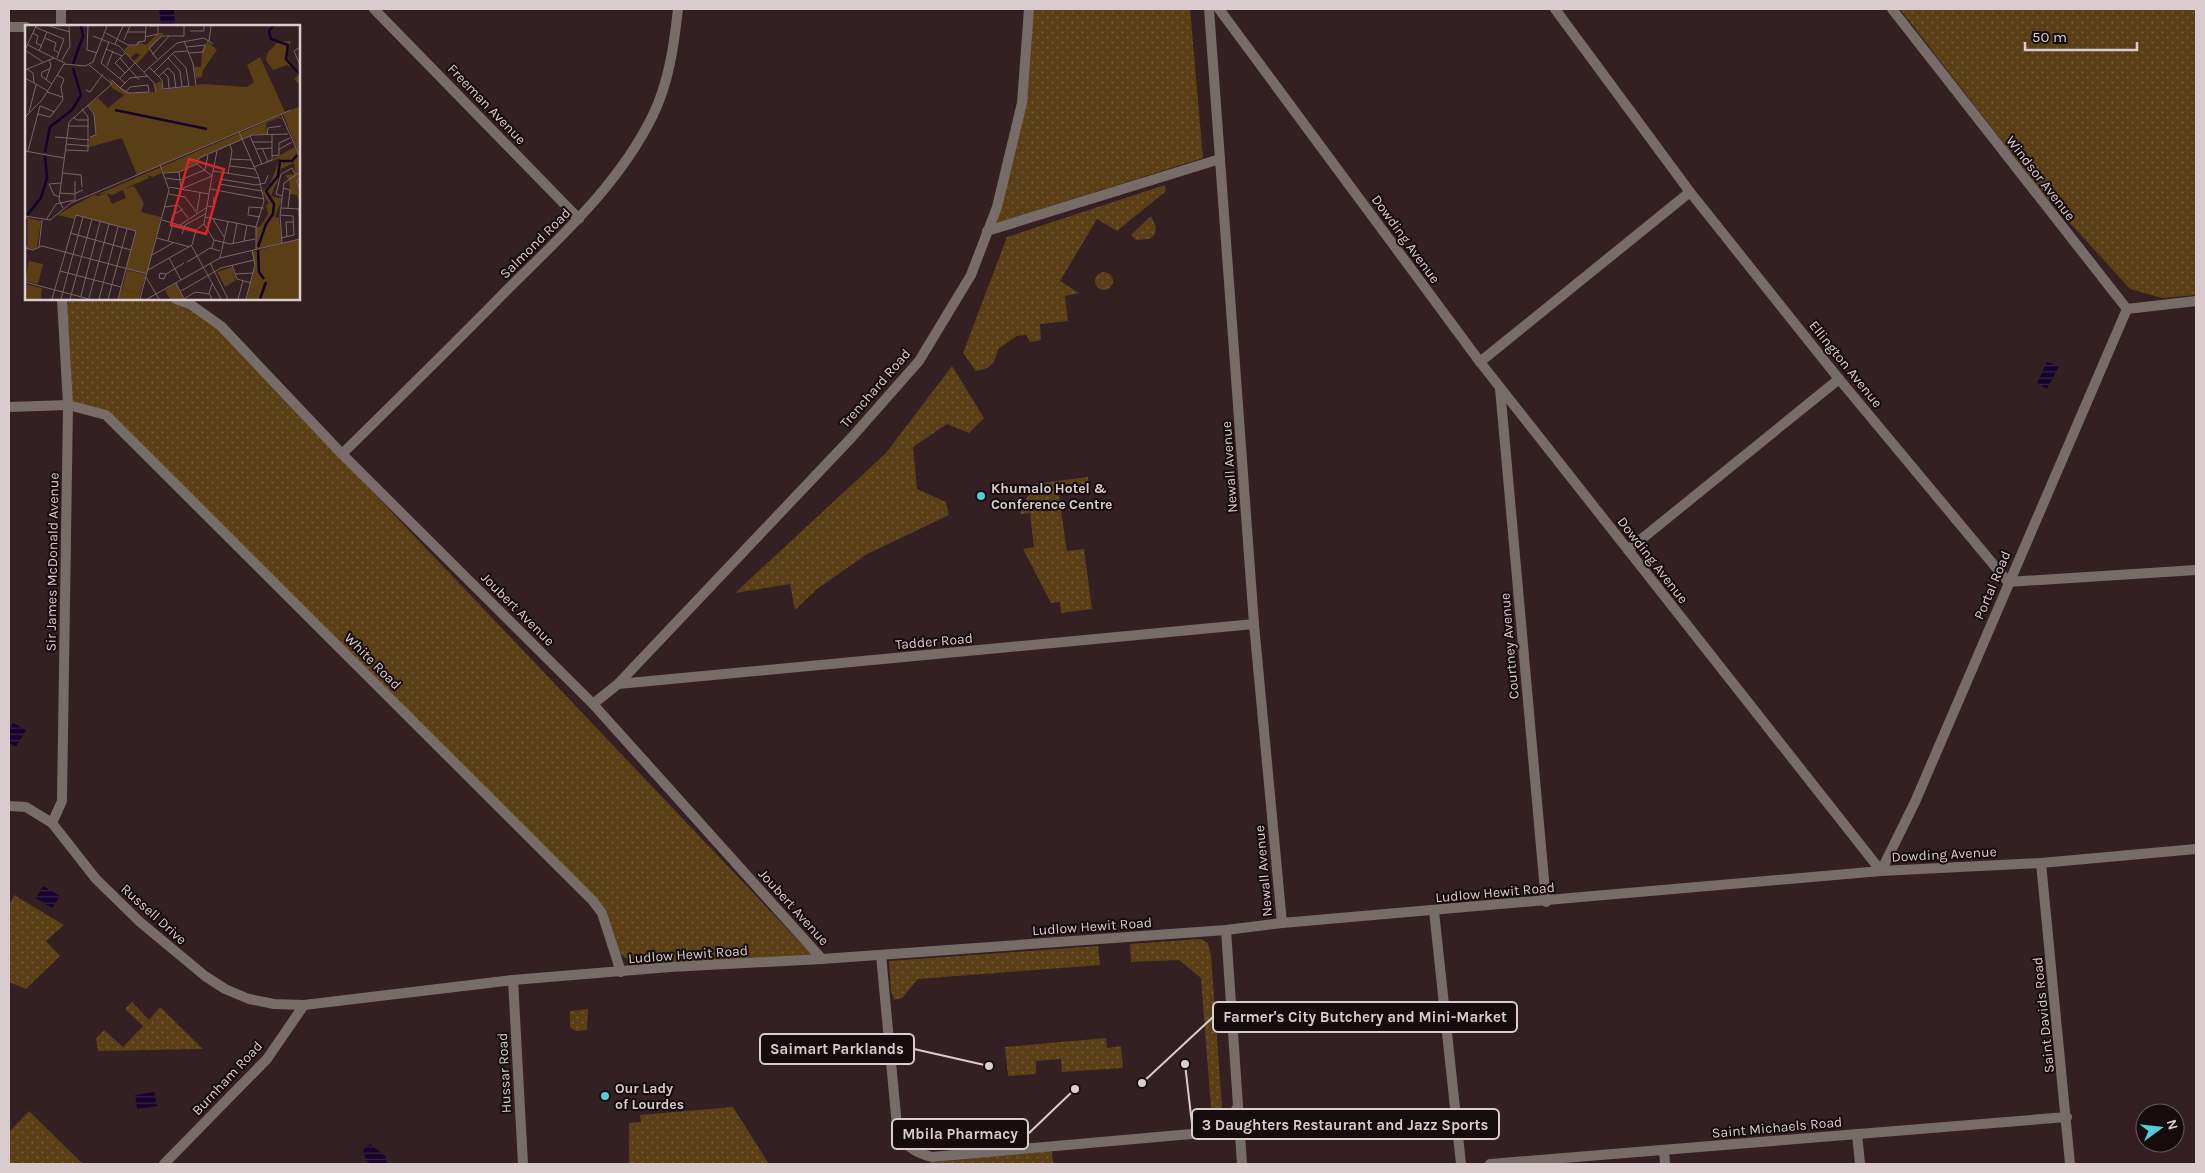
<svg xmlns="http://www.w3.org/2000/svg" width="2205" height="1173" viewBox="0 0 2205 1173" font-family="Karla,sans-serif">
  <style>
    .grass { fill: url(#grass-dots) }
    .water { fill: url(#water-rules) }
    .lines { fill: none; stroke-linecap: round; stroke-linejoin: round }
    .street { stroke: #776c68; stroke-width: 10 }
    .poi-dot { fill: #52ccd6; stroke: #160c0e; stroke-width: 2 }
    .labels { text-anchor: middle; stroke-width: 4; stroke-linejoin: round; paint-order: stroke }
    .street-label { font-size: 14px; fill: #dbcdcf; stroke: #160c0e }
    .poi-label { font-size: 14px; font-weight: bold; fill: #dbcdcf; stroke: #160c0e; text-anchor: start }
    .inset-river { fill: none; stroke: #17022b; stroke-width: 2.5 }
    .inset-road { fill: none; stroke: #776568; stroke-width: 1 }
    .view { fill: #d62828; fill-opacity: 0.15; stroke: #d62828; stroke-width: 2.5 }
    .inset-edge { fill: none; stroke: #dbcdcf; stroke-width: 2.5 }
    .leader { fill: none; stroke: #dbcdcf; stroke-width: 2 }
    .callout-dot { fill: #dbcdcf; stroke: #160c0e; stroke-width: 2 }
    .callout { fill: #160c0e; stroke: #dbcdcf; stroke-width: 2 }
    .callout-label { font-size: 15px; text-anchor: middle; font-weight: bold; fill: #dbcdcf }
  </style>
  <defs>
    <pattern id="grass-dots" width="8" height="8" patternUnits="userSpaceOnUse" patternTransform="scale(1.25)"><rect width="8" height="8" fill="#5a3f16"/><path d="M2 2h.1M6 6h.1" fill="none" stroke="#715a37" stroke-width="1.8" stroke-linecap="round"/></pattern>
    <pattern id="water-rules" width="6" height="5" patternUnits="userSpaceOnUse" patternTransform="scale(1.25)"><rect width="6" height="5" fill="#17022b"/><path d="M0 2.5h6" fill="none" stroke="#382649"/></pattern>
  </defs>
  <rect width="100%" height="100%" fill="#341f23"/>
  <g class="grass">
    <path d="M1032 9H1190L1203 158 994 224 1024 104Z"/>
    <path d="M1900 9H2196V295L2162 298 2130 289 2040 190Z"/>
    <path d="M1165 185 1166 191 1117 231 1097 219 1060 281 1079 293 1065 296 1068 321 1040 324 1041 340 1030 342 1026 335 1017 336 998 349C995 363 991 369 976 371L963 353 1007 237Z"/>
    <path d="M1151 216 1156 227 1155 234 1150 239 1136 240 1131 235Z"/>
    <circle cx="1104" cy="281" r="9"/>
    <path d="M67 299C94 299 151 294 174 302 190 308 203 318 217 328L813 956 668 962 630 961 620 954 607 911 598 900 109 412 72 401Z"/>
    <path d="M952 366 984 418 969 433 947 424 913 447 917 489 946 502 949 515 867 554 817 589 795 610 790 584 735 593 886 453Z"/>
    <path d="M1088 477 1089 485 1058 490 1067 551 1084 549 1092 609 1061 613 1060 602 1051 603 1023 549 1034 547 1030 513 1020 514 1033 484Z"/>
    <path d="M14 895 64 925 46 941 60 956 26 989 9 982V906Z"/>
    <path d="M1201 939 1208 943 1211 956 1222 1106C1219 1122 1213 1123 1197 1125L1196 1110 1211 1108 1201 978 1179 960 1131 962 1130 944Z"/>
    <path d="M1098 946 1100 965 918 979 902 998 894 1000 891 990 889 961Z"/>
    <path d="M132 1002 149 1020 160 1007 203 1049 98 1051 96 1039 104 1030 123 1047 143 1026 125 1009Z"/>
    <path d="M588 1009 587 1030 576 1031 570 1027V1011Z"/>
    <path d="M1106 1038 1107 1048 1121 1046 1123 1068 1062 1072 1061 1059 1036 1061V1074L1008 1076 1005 1047Z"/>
    <path d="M733 1107 769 1164H629V1123L641 1122 640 1115Z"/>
    <path d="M29 1111 83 1164H9V1132Z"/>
    <path d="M1052 1151 1053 1164H914Z"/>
  </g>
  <g class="water">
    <path d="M159 9H174L175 23 161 24Z"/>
    <path d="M2047 362 2059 366 2047 389 2037 383Z"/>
    <path d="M13 723 26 730 16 747 9 743V731Z"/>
    <path d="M43 886 60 896 52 908 36 898Z"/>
    <path d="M154 1092 157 1106 137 1109 135 1095Z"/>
    <path d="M370 1144 385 1156 387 1164H371L366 1160 363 1150Z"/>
  </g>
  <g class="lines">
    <g class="street">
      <path d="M374 9 579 219"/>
      <path d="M1209 9 1254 624 1282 923"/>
      <path d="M1219 9 1480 362 1881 871 2041 863 2196 849"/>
      <path d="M1555 9 1690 192 1839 379 2008 582 2196 570"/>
      <path d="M1892 9 2127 309 2196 301"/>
      <path d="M61 26V9"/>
      <path d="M9 27H26"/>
      <path d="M987 231 1220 159"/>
      <path d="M176 299 190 304 221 326 342 454 593 704 822 959"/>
      <path d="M1480 362 1690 192"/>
      <path d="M1500 388 1546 902"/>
      <path d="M9 407 68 405 106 415 593 901 602 913 621 972"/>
      <path d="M342 454C397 400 452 346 506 291 560 237 619 185 653 115 669 82 674 45 678 9"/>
      <path d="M1628 550 1839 379"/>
      <path d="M618 684 1254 624"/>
      <path d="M593 704 618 684 852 437 919 361 971 275 997 207 1022 103 1029 9"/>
      <path d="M9 806 26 807 52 823 96 879 140 922 205 976 225 989 249 999 274 1004 304 1005 513 980 670 967 822 959 1226 930 1282 923 1881 871 1915 802 2127 309"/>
      <path d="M52 823 62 801 68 405 62 299"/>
      <path d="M2041 863 2070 1164"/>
      <path d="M1434 911 1461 1164"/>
      <path d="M1226 930 1242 1164"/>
      <path d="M881 955 897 1126C904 1145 912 1152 932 1157L1214 1132 1229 1122 1238 1106"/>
      <path d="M513 980 523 1164"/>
      <path d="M1857 1134 1860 1164"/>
      <path d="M1664 1150 1665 1164"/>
      <path d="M164 1164 267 1059 304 1005"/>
      <path d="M1490 1164 2067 1117"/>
    </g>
  </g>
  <g class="poi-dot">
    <circle cx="981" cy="496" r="5"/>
    <circle cx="605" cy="1096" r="5"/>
  </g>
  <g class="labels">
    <g class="street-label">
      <text transform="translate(487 104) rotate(46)" y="5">Freeman Avenue</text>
      <text transform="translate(2041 178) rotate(52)" y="5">Windsor Avenue</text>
      <text transform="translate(1406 239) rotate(54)" y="5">Dowding Avenue</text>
      <text transform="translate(535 243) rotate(-45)" y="5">Salmond Road</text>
      <text transform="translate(1846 364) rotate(51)" y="5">Ellington Avenue</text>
      <text transform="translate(875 388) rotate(-49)" y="5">Trenchard Road</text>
      <text transform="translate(1229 467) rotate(-94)" y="5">Newall Avenue</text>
      <text transform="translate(1653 560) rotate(52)" y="5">Dowding Avenue</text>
      <text transform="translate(52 562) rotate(-89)" y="5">Sir James McDonald Avenue</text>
      <text transform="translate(1992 585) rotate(-67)" y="5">Portal Road</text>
      <text transform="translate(518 609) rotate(45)" y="5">Joubert Avenue</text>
      <text transform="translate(934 641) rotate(-5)" y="5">Tadder Road</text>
      <text transform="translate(1509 646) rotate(-95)" y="5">Courtney Avenue</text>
      <text transform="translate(373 661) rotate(45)" y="5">White Road</text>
      <text transform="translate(1944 854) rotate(-3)" y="5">Dowding Avenue</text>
      <text transform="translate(1263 871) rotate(-95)" y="5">Newall Avenue</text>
      <text transform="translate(1495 892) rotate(-5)" y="5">Ludlow Hewit Road</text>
      <text transform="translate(794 907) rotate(48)" y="5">Joubert Avenue</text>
      <text transform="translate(154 914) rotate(42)" y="5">Russell Drive</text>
      <text transform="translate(1092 926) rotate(-4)" y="5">Ludlow Hewit Road</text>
      <text transform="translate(688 954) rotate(-4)" y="5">Ludlow Hewit Road</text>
      <text transform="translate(2043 1015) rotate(-96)" y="5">Saint Davids Road</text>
      <text transform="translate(504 1073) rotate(-93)" y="5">Hussar Road</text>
      <text transform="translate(227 1078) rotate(-47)" y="5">Burnham Road</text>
      <text transform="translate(1777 1127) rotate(-5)" y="5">Saint Michaels Road</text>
    </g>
    <g class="poi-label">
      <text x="991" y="493">Khumalo Hotel &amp;<tspan x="991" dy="16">Conference Centre</tspan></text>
      <text x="615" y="1093">Our Lady<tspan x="615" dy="16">of Lourdes</tspan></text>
    </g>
  </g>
  <g transform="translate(25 25)">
    <rect width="275" height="275" fill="#341f23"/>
    <path d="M133 8H139L112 39 109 36 115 30 111 28 105 33 99 25 104 20 112 21 113 17 121 20ZM182 16 192 25 178 45 177 52 171 53 169 42H176L177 27ZM235 32 260 87 112 150 97 113 64 122 65 112 71 111 69 88 63 80 73 73 83 83 99 70 87 63 84 53 104 68 131 67 130 59 136 56 138 65 178 59 222 62 229 57 222 40ZM275 81V131L258 89ZM254 91 258 95 253 93 241 98 242 109H229L174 133 172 138 154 147H139L135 144 137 148 128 152 123 150 124 153 99 164 109 161 119 178 116 187 136 192 122 249 101 244 111 206 51 190 49 194 32 190 70 169 71 171H74L81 168 71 170ZM98 165 101 173 87 179 82 168 87 170ZM270 122 275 134V154L272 155 275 180 272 170 265 169 264 155 260 150 270 149 269 138 256 144 246 171 257 174 250 192 254 193 257 218 231 224V202H235L243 189 241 180 244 179 237 167 245 159 255 133 237 140ZM275 214V274H222L230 240 227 227ZM151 258 159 274H145L140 265ZM96 264 115 269 114 274H93Z" fill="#5a3f16" fill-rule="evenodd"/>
    <path d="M266 16 262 32 275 49V60L269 54 273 51 268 43 262 40 248 45 241 35 243 27 253 17ZM259 135 265 138 256 139 252 159 246 162V170L240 174V165L254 146V136Z" fill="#5a3f16"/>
    <path d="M0 192 16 196 12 223 8 224 0 223ZM4 236 18 239 13 259 0 256ZM207 242 211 255 200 262 192 247ZM102 245 121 250 115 269 97 264ZM0 259 17 263 16 274H0Z" fill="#5a3f16"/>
    <path class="inset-river" d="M248 1 244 6 246 14 263 20 261 34 275 50M48 39 58 11 56 1M90 85 182 104M20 127 25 102 47 85 56 70 48 43M2 190 16 173 22 153 20 131M1 194V221M233 222 241 199 248 189 249 179 241 166 253 151 255 136H267L272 130M233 225 234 247 239 254M235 274 241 257"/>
    <path class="inset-road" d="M24 1 45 7M63 1 62 25 72 28M10 2 39 14 32 33M165 6H179V1M103 7H120M8 8 13 11 11 18 17 21M81 8 103 20H112L113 17 120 16 121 1M68 11 94 21 129 58 131 67M120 12 133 9V1H124M20 13 31 18 29 25 34 28M99 15 105 1M159 16 168 39 171 60M184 16 186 1M84 17 76 38 100 58M90 19 98 1M3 20 29 33M162 22 180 20 178 27 164 28M275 22 269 26 275 40M81 24 97 31M0 25 11 1M0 25 18 37M14 26 22 7M127 30 144 11M95 33 114 55M143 33 155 46 157 62M132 34 124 23 137 11H159V1M37 35 45 21 44 1M82 41 88 26M124 42 137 55 138 64 164 61 161 43 148 29M2 44 8 48 9 58M24 44 17 47 16 51 27 59M0 45 29 33 40 38M119 47 152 18 179 13 188 19M129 47 149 27 163 26M138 47 143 52 144 64M100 48 90 38 100 28M133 52 143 43 149 49 151 63M0 53 23 66M95 53 110 38M21 55 26 40 24 35M87 55 96 64 98 65 101 67 103 68H105L124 67 123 60 105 62 101 67M95 63 105 53 123 51M61 65 65 67 78 49M22 67 37 72M62 80 69 89 71 110 65 112M15 81 30 87M4 87 11 60M12 89 25 92 38 75 36 62 39 54 32 50M256 89 275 132M0 92 17 75 39 39 60 41 68 37 82 1M48 92 52 95H63M44 101H64M214 107 234 153 239 176 231 202V224M242 110 243 103 256 101M225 111 237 139M30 112 65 115M228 117H247M41 119 64 121M237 123 243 137M231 124 247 123M41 125 63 126V92L57 84M253 125 267 117M0 126 39 133M3 126 15 81M247 131 254 130V118L265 113M206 134 226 135M172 139 187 151 179 199M205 141 230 144M229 142 247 135V110M188 146 234 153M154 147 156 164 187 151 192 126M38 148 56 150 57 162M138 148 154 147 172 139 174 133 227 110 263 109M203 149 207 126 205 120M141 153 155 155 180 145 183 130M195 154 231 160 240 158 243 150M275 154 272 155 275 167M50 156V176M194 159 237 166M144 162 184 169M258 163 265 165 263 183M185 164 239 174M35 168 49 169 58 165M144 169 160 172 172 188M257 171 251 169 256 149 267 143 270 149M35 172 29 170 24 159 36 158M182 181 188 182 189 172M140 182 153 180 163 193M38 183 34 175 44 97 87 59 64 40M256 183 274 184M274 184 275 208M172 186 175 168M255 190 268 191 269 210 256 213M0 191 25 195 46 178 266 85M180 192 231 202M235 192 223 190 224 182 239 183M188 194 199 212M21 195 31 179 49 175M137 195 171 205M146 197 148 190 158 184M179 199 189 215 187 223M155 200 181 183M45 208 106 225M157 209 160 200 180 189M262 212 261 197H268M132 213 165 222M189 215 205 219 230 214M143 216 148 198M219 216 222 200M257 218 255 190 259 158 275 147M208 219 212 198M166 220 196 274M14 222 17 195M0 223 8 225 17 221 122 249M127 230 148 218M144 233 156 255M195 233 203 197M162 237 185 223 195 226M185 238 203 274M207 240 212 254 226 258M123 245 167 220 171 205 179 199M35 246 96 262M141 249 135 248 134 253 139 254 141 249 159 238M210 249 228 248M121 252 134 274M0 257 64 274M151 258 159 274M187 259 184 268 187 274M156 266 196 243 229 235M56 271 75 197M64 273 84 199M27 274 51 190 111 206 93 274M36 274 58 192M45 274 67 194M74 274 93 202M83 274 102 204M115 274 144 165 135 140M122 274 195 233 275 214M159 274 170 267 184 269M213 274 218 256M221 274 230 240 227 225"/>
    <path class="view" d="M164 134 199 144 181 209 146 200Z"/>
    <rect width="275" height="275" class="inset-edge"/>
  </g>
  <path class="leader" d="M1142 1083L1213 1017M989 1066L914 1049M1185 1064L1192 1124M1075 1089L1028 1134"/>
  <g class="callout-dot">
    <circle cx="1142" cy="1083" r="5"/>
    <circle cx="989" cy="1066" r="5"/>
    <circle cx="1185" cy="1064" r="5"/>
    <circle cx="1075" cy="1089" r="5"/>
  </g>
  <g class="callout">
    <rect x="1213" y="1002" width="304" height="30" rx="5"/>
    <rect x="760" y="1034" width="154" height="30" rx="5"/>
    <rect x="1192" y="1109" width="307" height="30" rx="5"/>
    <rect x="892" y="1119" width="136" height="30" rx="5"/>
  </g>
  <g class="callout-label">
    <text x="1365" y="1022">Farmer's City Butchery and Mini-Market</text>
    <text x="837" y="1054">Saimart Parklands</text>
    <text x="1345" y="1130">3 Daughters Restaurant and Jazz Sports</text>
    <text x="960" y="1139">Mbila Pharmacy</text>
  </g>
  <rect width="2205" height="1173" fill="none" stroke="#dbcdcf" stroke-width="20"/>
  <g transform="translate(2160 1128) rotate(75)"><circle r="24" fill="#160c0e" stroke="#65595b"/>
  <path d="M0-4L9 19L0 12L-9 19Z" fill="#52ccd6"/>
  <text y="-8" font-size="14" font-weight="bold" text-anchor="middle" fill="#dbcdcf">N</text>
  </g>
  <path d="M2025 42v8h112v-8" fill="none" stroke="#dbcdcf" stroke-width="2.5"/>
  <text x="2032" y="42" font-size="15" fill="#dbcdcf" stroke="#160c0e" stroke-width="4" paint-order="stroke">50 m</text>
</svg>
